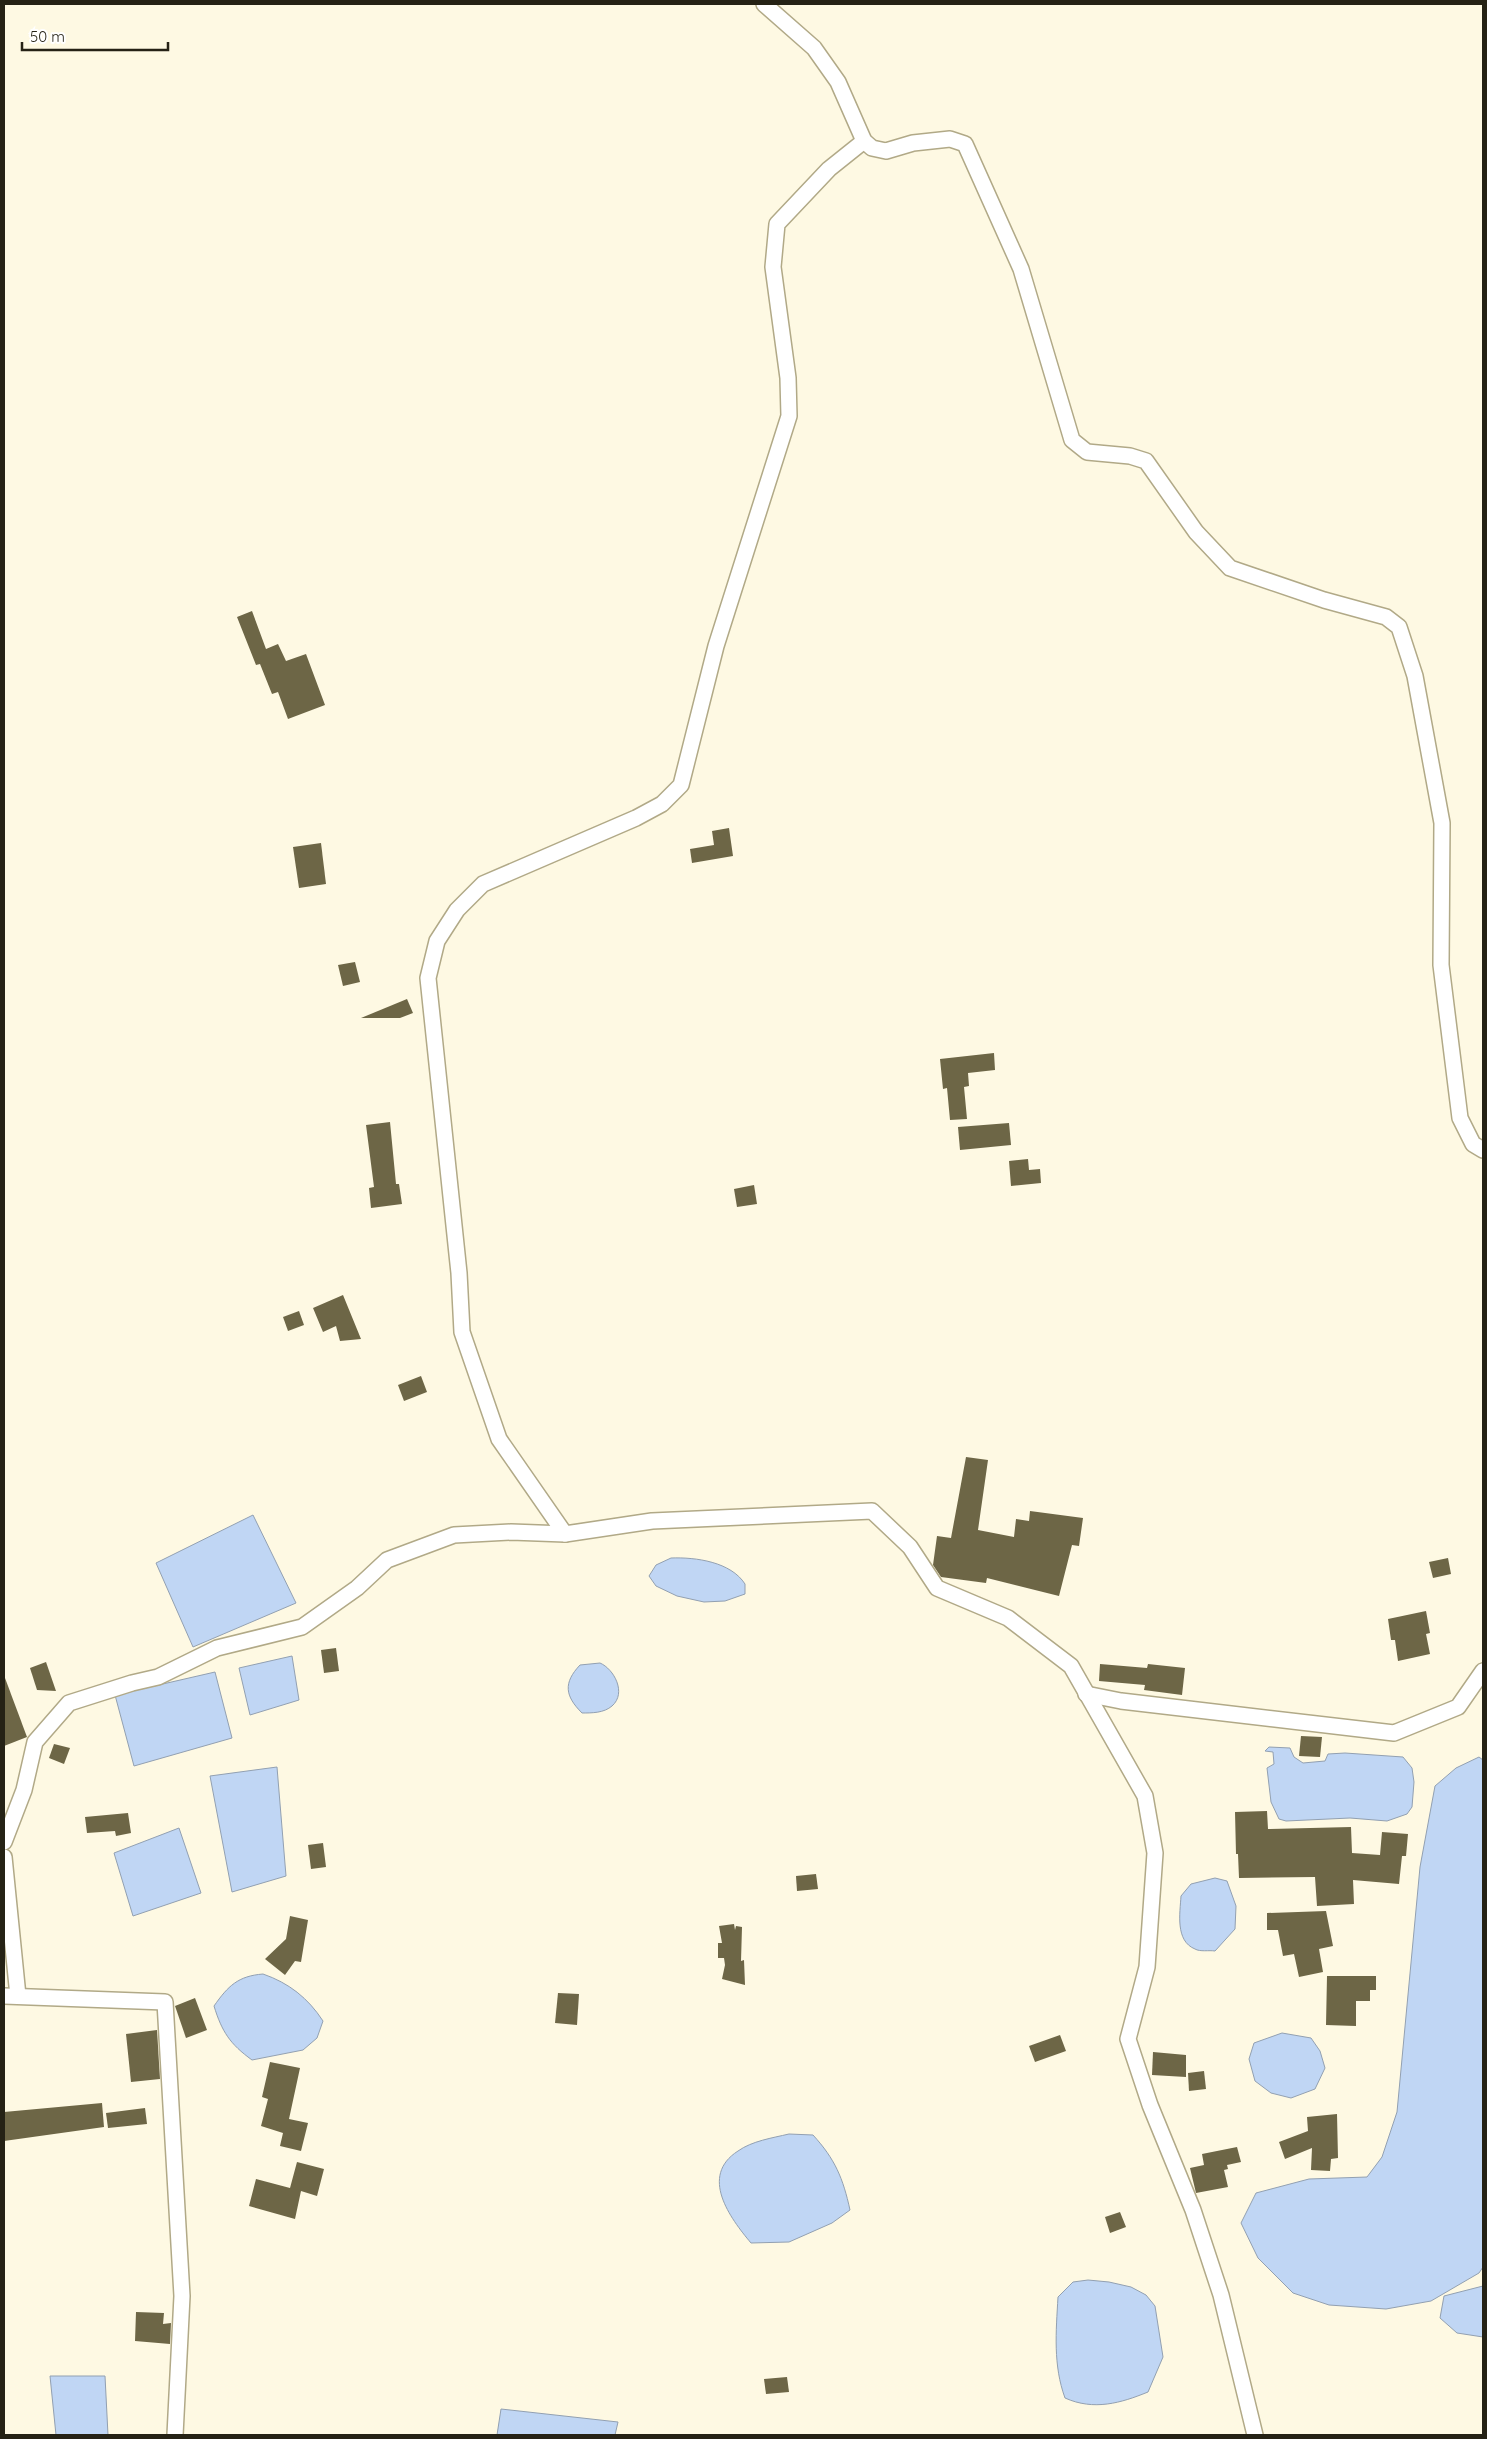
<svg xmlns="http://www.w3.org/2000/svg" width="1487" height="2439" viewBox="0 0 1487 2439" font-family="Quicksand,sans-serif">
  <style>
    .water { fill: #c0d6f4; stroke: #92a0b1 }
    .building { fill: #6d6646 }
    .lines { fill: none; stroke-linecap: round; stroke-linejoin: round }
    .minor-casing { stroke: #b1a987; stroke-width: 18 }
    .minor { stroke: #fff; stroke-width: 15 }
  </style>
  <rect width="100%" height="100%" fill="#fef9e3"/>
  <g class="water">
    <path d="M253 1515 296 1603 193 1647 156 1563Z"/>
    <path d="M671 1558C696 1557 731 1562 745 1584V1594L725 1601 704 1602 677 1596 656 1586 649 1576 656 1565Z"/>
    <path d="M292 1656 299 1700 250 1715 239 1668Z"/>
    <path d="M600 1663C614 1669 627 1693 612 1706 604 1713 592 1713 582 1713 565 1696 563 1683 580 1665Z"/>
    <path d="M215 1672 232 1738 134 1766 115 1695Z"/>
    <path d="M1269 1747 1290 1748 1294 1757 1303 1763 1325 1761 1328 1754 1345 1753 1403 1757 1412 1768 1414 1782 1412 1807 1407 1814 1387 1821 1350 1818 1286 1821 1279 1819 1271 1802 1267 1768 1274 1764 1273 1752 1265 1751Z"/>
    <path d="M1479 1757 1483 1760V2267L1479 2273 1431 2301 1386 2309 1329 2305 1293 2293 1258 2258 1241 2223 1256 2193 1309 2179 1367 2177 1382 2157 1397 2112 1420 1867 1435 1786 1456 1768Z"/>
    <path d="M277 1767 286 1876 232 1892 210 1776Z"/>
    <path d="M179 1828 201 1893 133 1916 114 1853Z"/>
    <path d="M1215 1878 1227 1881 1236 1906 1235 1929 1215 1951C1209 1950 1200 1952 1195 1949 1175 1941 1180 1913 1181 1896L1191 1884Z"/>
    <path d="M263 1974C289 1983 308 1998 323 2021L317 2038 303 2050 252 2060C230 2044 222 2032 214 2006 228 1986 238 1976 263 1974Z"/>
    <path d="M1282 2033 1311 2038 1320 2051 1325 2068 1315 2089 1291 2098 1271 2093 1255 2081 1249 2059 1254 2043Z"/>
    <path d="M789 2134 813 2135C835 2159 843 2178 850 2210L832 2223 789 2242 751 2243C730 2218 699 2176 738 2151 752 2141 772 2138 789 2134Z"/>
    <path d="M1088 2280 1109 2282 1131 2287 1146 2295 1155 2306 1163 2357 1148 2392C1121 2403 1094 2411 1065 2398 1053 2365 1056 2332 1058 2297L1073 2282Z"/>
    <path d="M1483 2286V2337L1457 2333 1440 2318 1444 2296Z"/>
    <path d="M50 2376H105L108 2435H56Z"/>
    <path d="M501 2409 618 2422 615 2435H497Z"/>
  </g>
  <g class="building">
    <path d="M252 611 266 649 278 644 286 661 306 654 325 705 288 719 278 692 272 694 260 664 256 665 237 617Z"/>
    <path d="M729 828 733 856 692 863 690 849 714 845 712 831Z"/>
    <path d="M321 843 326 884 299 888 293 847Z"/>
    <path d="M355 962 360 982 343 986 338 965Z"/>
    <path d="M407 999 413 1013 400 1018H361Z"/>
    <path d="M994 1053 995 1070 968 1073 969 1086 964 1087 967 1119 950 1120 947 1088 943 1089 940 1059Z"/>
    <path d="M390 1122 396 1184H399L402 1204 371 1208 369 1188 374 1187 366 1125Z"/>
    <path d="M1009 1123 1011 1145 960 1150 958 1127Z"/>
    <path d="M1028 1159 1029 1170 1040 1169 1041 1183 1011 1186 1009 1161Z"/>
    <path d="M754 1185 757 1204 737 1207 734 1189Z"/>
    <path d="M343 1295 361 1339 340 1341 336 1326 323 1332 313 1308Z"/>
    <path d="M299 1311 304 1325 288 1331 283 1317Z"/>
    <path d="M421 1376 427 1392 404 1401 398 1385Z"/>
    <path d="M966 1457 988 1460 978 1530 1014 1537 1016 1519 1029 1521 1030 1511 1083 1518 1079 1546 1072 1545 1059 1596 987 1578 986 1583 941 1577 933 1565 937 1536 951 1538Z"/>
    <path d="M1448 1558 1451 1574 1433 1578 1429 1562Z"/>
    <path d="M1426 1611 1430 1633 1426 1634 1430 1654 1398 1661 1395 1640H1391L1388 1619Z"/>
    <path d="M336 1648 339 1671 324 1673 321 1650Z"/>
    <path d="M46 1662 56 1691 37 1690 30 1668Z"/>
    <path d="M1100 1664 1147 1668 1148 1664 1185 1668 1182 1695 1144 1690 1145 1685 1099 1681Z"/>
    <path d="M5 1678 27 1737 4 1746V1679Z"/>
    <path d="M1301 1736 1322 1737 1320 1757 1299 1756Z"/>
    <path d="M54 1744 70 1748 64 1764 49 1758Z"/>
    <path d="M1267 1811 1268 1829 1351 1827 1352 1853 1380 1855 1382 1832 1408 1834 1406 1856H1402L1399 1884 1353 1880 1354 1904 1317 1906 1315 1877 1239 1878 1238 1854H1236L1235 1812Z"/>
    <path d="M128 1813 131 1833 116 1836 115 1831 87 1833 85 1817Z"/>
    <path d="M323 1843 326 1867 311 1869 308 1845Z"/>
    <path d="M816 1874 818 1889 797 1891 796 1876Z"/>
    <path d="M1326 1911 1333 1946 1319 1949 1323 1972 1299 1977 1294 1954 1283 1956 1278 1930H1267V1913Z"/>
    <path d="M290 1916 308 1920 301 1962 295 1961 285 1975 265 1959 286 1939Z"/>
    <path d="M734 1924 735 1930 736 1926 742 1927 741 1961 744 1960 745 1985 722 1979 725 1965 724 1958H718V1943H722L719 1926Z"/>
    <path d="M1327 1976H1376V1990H1370V2001H1356V2026L1326 2025Z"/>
    <path d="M558 1993 579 1994 577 2025 555 2023Z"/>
    <path d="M195 1998 207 2030 186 2038 175 2006Z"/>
    <path d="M157 2030 160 2079 131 2082 126 2034Z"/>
    <path d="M1060 2035 1066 2051 1035 2062 1029 2046Z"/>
    <path d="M1153 2052 1186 2055V2077L1152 2075Z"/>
    <path d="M270 2062 300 2068 289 2119 308 2123 301 2151 280 2146 283 2133 261 2126 268 2099 262 2097Z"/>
    <path d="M1204 2071 1206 2089 1189 2091 1188 2073Z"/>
    <path d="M102 2103 104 2127 4 2141V2112Z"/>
    <path d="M145 2108 147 2124 108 2128 106 2113Z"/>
    <path d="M1337 2114 1338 2158 1331 2159 1330 2171 1311 2170 1312 2148 1285 2159 1279 2142 1308 2131 1307 2117Z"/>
    <path d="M1237 2147 1241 2162 1227 2165 1228 2169 1224 2170 1228 2187 1196 2193 1190 2168 1204 2165 1202 2154Z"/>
    <path d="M297 2162 324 2169 317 2196 301 2191 295 2219 249 2206 256 2179 290 2188Z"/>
    <path d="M1120 2212 1126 2227 1110 2233 1105 2217Z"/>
    <path d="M136 2312 164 2313 163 2324 171 2323 170 2344 135 2341Z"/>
    <path d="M787 2377 789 2392 766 2394 764 2379Z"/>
  </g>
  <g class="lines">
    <g class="minor-casing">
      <g id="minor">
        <path d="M764 4 814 48 838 82 864 141 872 148 886 151 913 143 950 139 965 144 1021 269 1072 440 1087 452 1130 456 1146 461 1196 532 1230 568 1324 600 1386 617 1399 627 1415 676 1442 823 1441 965 1460 1118 1473 1144 1483 1150"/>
        <path d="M565 1534 499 1439 462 1332 459 1273 428 978 437 941 457 910 483 884 636 818 662 804 681 785 716 646 789 416 788 378 773 267 777 224 829 169 864 141"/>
        <path d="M1086 1694 1121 1701 1394 1733 1458 1707 1483 1671"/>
        <path d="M4 1842 24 1790 35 1742 69 1703 132 1683 158 1677 217 1648 302 1627 357 1588 387 1560 454 1535 511 1532 565 1534 652 1521 872 1511 910 1547 937 1588 1008 1618 1071 1666 1145 1796 1155 1853 1147 1967 1128 2039 1150 2105 1193 2210 1221 2295 1255 2435"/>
        <path d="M4 1857 18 1996"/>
        <path d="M4 1996 165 2002 182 2296 175 2435"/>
      </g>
    </g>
    <use href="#minor" class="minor"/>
  </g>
  <rect width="1487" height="2439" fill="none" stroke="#252215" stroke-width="10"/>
  <path d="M22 42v8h146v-8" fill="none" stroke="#252215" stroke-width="2.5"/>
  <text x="30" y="42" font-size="15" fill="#252215" stroke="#ffffff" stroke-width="4" paint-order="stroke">50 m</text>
</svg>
